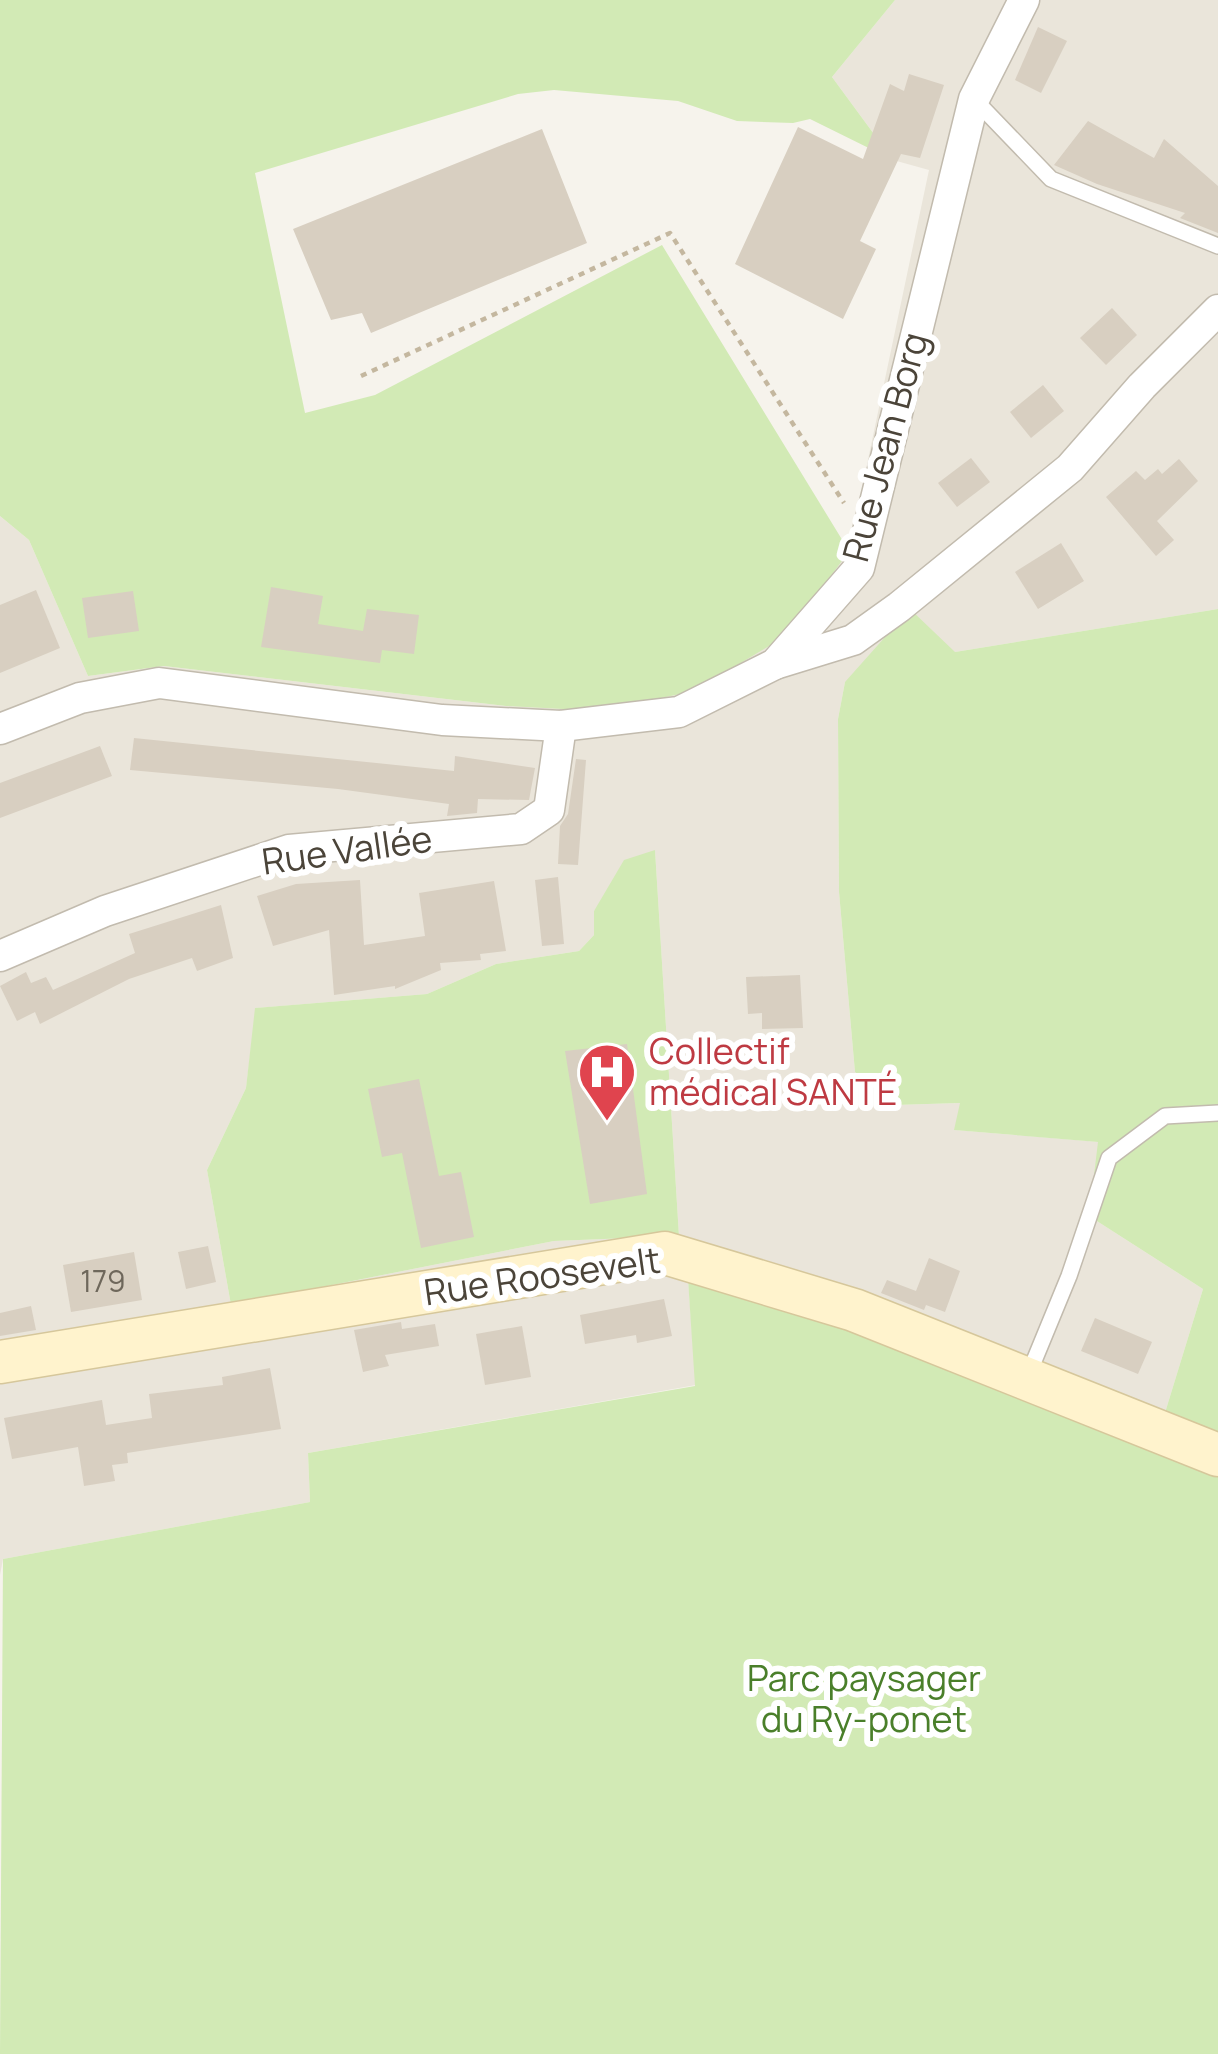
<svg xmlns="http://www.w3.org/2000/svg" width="1218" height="2054" viewBox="0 0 1218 2054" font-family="Manrope,sans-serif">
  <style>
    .residential { fill: #eae5da; fill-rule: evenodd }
    .green { fill: #d2eab5 }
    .building { fill: #d8cfc1 }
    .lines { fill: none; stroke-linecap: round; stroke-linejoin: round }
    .lane-casing { stroke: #c2bbae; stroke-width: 18 }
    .street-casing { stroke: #c2bbae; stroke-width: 33 }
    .secondary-casing { stroke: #d6c79b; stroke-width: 45 }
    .path { stroke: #c4b79f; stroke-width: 4.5; stroke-dasharray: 6 6; stroke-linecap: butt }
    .lane { stroke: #fff; stroke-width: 15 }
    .street { stroke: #fff; stroke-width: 30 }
    .secondary { stroke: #fff3cd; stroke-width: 42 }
    .labels { text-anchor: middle; stroke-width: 12; stroke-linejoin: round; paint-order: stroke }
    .number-label { font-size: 30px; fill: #6e675b }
    .street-label { font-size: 36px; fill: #4b4439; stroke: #fff }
    .health-label { font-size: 36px; fill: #be3a42; stroke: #fff; text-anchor: start }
    .park-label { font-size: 36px; fill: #4a7f2a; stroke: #fff }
  </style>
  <rect width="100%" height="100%" fill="#f6f3ec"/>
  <path class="residential" d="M895 0H1218V609L955 652 845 682 838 719 839 892 855 1072 895 1105 961 1103 955 1130 1099 1142 1089 1216 1203 1289 1164 1416 688 1279 696 1385 308 1453 310 1502 3 1559 0 1575V516L29 540 88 676 164 666 506 706 849 550 929 170 893 160 832 77ZM655 850 679 1236 554 1241 231 1305 207 1170 246 1088 256 1008 427 994 496 964 579 951 594 935V911Z"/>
  <g class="green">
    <path d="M0 0H895L832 77 893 160 810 119 793 123 737 121 678 101 554 90 518 94 255 173 305 413 375 395 662 245 849 551 789 634 694 691 600 711 506 706 164 666 88 676 29 540 0 516Z"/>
    <path d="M910 609 955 652 1218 609V1437L1164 1416 1203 1289 1089 1216 1098 1142 954 1130 960 1103 895 1105 855 1072 839 892 838 719 845 682Z"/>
    <path d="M655 850 679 1236 554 1241 231 1305 207 1170 246 1088 255 1008 427 994 496 964 579 951 594 935V911L624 860Z"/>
    <path d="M665 1253 1218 1457V2054H0L3 1559 310 1502 308 1453 695 1386 688 1279Z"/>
  </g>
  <g class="building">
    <path d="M1038 27 1067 41 1041 93 1015 80Z"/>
    <path d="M909 74 944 85 920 158 901 154 860 241 876 249 843 319 735 264 798 127 863 159 890 84 904 91Z"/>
    <path d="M1088 121 1154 158 1164 139 1218 186V233L1180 218 1185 213 1097 184 1054 165Z"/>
    <path d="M542 129 587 243 371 333 362 313 331 320 293 229Z"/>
    <path d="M1112 308 1137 335 1106 365 1080 338Z"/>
    <path d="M1043 385 1064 411 1031 438 1010 412Z"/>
    <path d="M971 458 990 482 957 507 938 483Z"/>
    <path d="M1179 459 1198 481 1157 521 1174 540 1156 556 1106 497 1136 471 1145 480 1158 469 1162 474Z"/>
    <path d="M1061 543 1084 581 1038 609 1015 572Z"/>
    <path d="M271 587 323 596 318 624 363 631 367 609 419 615 414 654 382 650 380 663 261 647Z"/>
    <path d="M36 590 60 648 0 673V605Z"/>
    <path d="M133 591 139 631 88 638 82 598Z"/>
    <path d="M134 738 454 771 455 756 535 768 529 800 478 799 477 813 447 816 449 804 338 789 130 770Z"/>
    <path d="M100 746 112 776 0 818V783Z"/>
    <path d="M576 759 586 760 578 865 558 864 560 826 568 814Z"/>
    <path d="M558 877 564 944 542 946 535 880Z"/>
    <path d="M360 880 364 945 425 936 419 893 494 881 506 951 480 954 481 960 440 963 441 970 395 989V986L334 995 329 930 273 946 257 896 296 884Z"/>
    <path d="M221 905 233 958 197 971 192 958 129 979 40 1024 35 1012 17 1021 0 986 26 972 31 983 46 977 53 990 135 953 129 934Z"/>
    <path d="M800 975 803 1028 762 1029V1013L748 1014 746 977Z"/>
    <path d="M627 1044 647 1194 590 1204 565 1051Z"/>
    <path d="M419 1079 439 1176 461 1172 474 1237 421 1248 402 1153 382 1157 368 1089Z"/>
    <path d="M208 1246 216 1282 186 1289 178 1252Z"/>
    <path d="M134 1252 142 1300 71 1312 63 1265Z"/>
    <path d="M929 1258 960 1271 945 1312 926 1305 924 1310 881 1293 887 1280 916 1291Z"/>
    <path d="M664 1299 672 1336 637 1343 636 1335 585 1344 580 1315Z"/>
    <path d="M31 1306 36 1330 0 1336V1313Z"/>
    <path d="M1095 1318 1152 1342 1138 1374 1081 1351Z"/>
    <path d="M401 1322 402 1329 435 1324 439 1346 385 1355 389 1366 363 1372 354 1330Z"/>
    <path d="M522 1326 531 1377 485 1385 476 1334Z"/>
    <path d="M270 1368 281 1429 127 1453 128 1463 112 1465 115 1481 84 1486 78 1447 12 1459 4 1418 102 1400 106 1425 152 1418 149 1394 223 1385 222 1377Z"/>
  </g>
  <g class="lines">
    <g class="lane-casing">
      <g id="lane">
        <path d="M974 99 1051 179 1218 246"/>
        <path d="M1027 1378 1069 1276 1109 1158 1165 1116 1218 1113"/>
      </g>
    </g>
    <g class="street-casing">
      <g id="street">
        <path d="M775 664 853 640 899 607 1070 468 1142 386 1218 310"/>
        <path d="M0 729 80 698 159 683 442 720 561 726 679 712 775 664 859 568 974 99 1024 0"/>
        <path d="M0 956 105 911 289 850 521 829 549 810 561 726"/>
      </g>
    </g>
    <g class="secondary-casing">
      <path id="secondary" d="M0 1362 665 1253 854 1310 1218 1455"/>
    </g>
    <path class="path" d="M361 376 670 233 844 503"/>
    <use href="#lane" class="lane"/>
    <use href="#street" class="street"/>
    <use href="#secondary" class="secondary"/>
  </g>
  <defs>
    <g id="hospital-pin" transform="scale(3)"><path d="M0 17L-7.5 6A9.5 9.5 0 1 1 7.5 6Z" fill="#e0444e" stroke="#fff"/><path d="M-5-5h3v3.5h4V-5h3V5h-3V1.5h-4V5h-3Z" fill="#fff"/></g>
  </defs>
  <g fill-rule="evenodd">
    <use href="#hospital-pin" x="607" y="1072"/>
  </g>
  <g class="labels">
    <g class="number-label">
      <text x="103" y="1292">179</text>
    </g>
    <g class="street-label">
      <text transform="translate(885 447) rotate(-75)" y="13">Rue Jean Borg</text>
      <text transform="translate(347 850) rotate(-8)" y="13">Rue Vallée</text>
      <text transform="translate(542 1276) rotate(-8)" y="13">Rue Roosevelt</text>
    </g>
    <g class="health-label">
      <text x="649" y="1064">Collectif<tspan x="649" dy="41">médical SANTÉ</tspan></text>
    </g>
    <g class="park-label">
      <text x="864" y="1691">Parc paysager<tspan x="864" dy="41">du Ry-ponet</tspan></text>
    </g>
  </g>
</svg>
